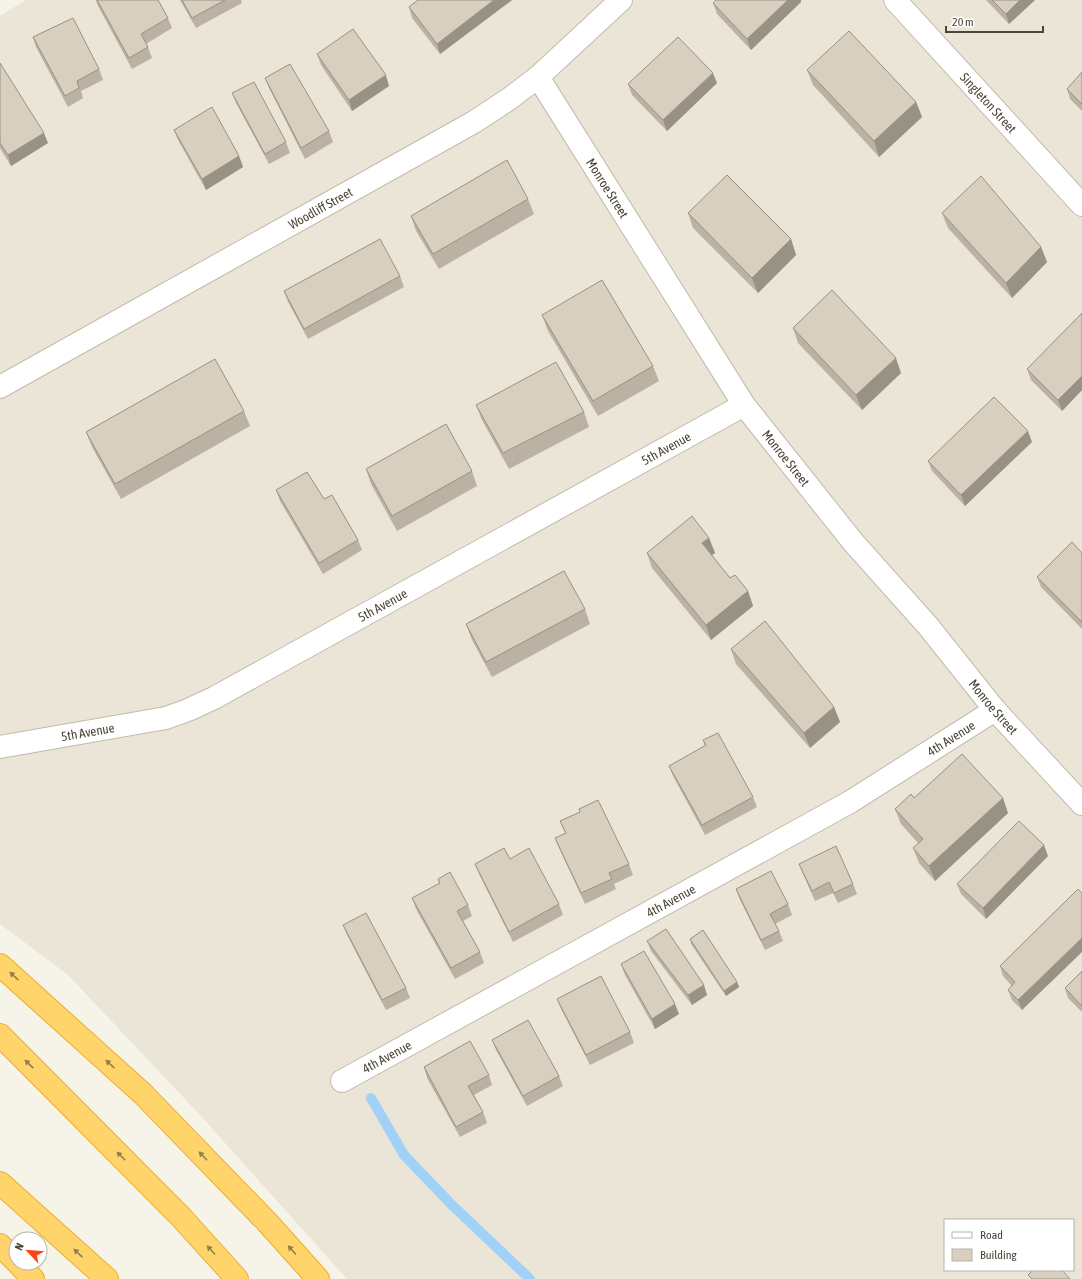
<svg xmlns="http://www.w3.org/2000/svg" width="1082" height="1279" viewBox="0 0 1082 1279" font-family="'Asap Condensed',sans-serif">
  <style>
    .residential { fill: #eae5d7; fill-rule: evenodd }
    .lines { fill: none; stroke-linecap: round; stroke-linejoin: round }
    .stream { stroke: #a1d1f7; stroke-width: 10 }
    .street-casing { stroke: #c2bbab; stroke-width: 24 }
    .highway-casing { stroke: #ebad2e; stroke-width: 24 }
    .street { stroke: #fff; stroke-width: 22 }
    .highway { stroke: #ffd46b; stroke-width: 22 }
    .wall { fill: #bbb2a3 }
    .shaded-wall { fill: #989185 }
    .building { fill: #d9cfbe; stroke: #989185 }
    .oneway { fill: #937e4c }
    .labels { text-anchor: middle; stroke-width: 4; stroke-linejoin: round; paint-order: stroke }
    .street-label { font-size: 13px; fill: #4b4437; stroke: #fff }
  </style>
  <rect width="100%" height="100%" fill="#f6f3e9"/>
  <path class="residential" d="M26 0H1082V1279H347L200 1115 68 975 0 924V16ZM945 1220H1073V1270H945Z"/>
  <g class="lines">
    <path class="stream" d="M371 1098 404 1155 450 1203 530 1279"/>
    <g class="street-casing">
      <g id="street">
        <path id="s1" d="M895 0 1082 205"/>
        <path id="s2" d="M538 77 744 405 853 542 928 626 995 710 1082 804"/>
        <path id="s3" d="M0 387 474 122 509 99 538 77 621 0"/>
        <path id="s4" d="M0 747 166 718 188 710 214 698 744 405"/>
        <path id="s5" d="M342 1081 850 802 995 710"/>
      </g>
    </g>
    <g class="highway-casing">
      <g id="highway">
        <path d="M0 965 143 1094 267 1222 318 1279"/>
        <path d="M0 1035 180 1216 237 1279"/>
        <path d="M0 1183 107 1279"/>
        <path d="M0 1245 16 1261"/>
        <path d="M18 1263 33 1279"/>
      </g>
    </g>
    <use href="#street" class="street"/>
    <use href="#highway" class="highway"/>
  </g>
  <g class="wall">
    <path d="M96 0H158L168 18 172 28 146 44 148 47 152 58 132 69 97 4Z"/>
    <path d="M180 0H241L242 3 196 28Z"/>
    <path d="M512 0 440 54 412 18 409 7Z"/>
    <path d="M716 0H801V2L751 50 717 14 713 3Z"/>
    <path d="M986 0H1035L1009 24Z"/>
    <path d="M33 37 99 69 103 80 81 91 83 98 68 107 36 47Z"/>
    <path d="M317 54 389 86 352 111 321 65Z"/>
    <path d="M0 63 48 143 11 166 0 148Z"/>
    <path d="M807 70 916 102 922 117 879 157 813 85Z"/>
    <path d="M1082 72V111L1070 99 1067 89Z"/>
    <path d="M265 78 329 131 333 142 305 159 269 88Z"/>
    <path d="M717 83 667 131 632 95 628 84Z"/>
    <path d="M232 93 286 142 290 153 269 164 236 103Z"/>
    <path d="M174 130 239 156 243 167 206 190 178 140Z"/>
    <path d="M528 199 534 214 439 269 416 231 411 216Z"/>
    <path d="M688 213 791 239 796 255 758 293 693 228Z"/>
    <path d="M942 213 1041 247 1047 262 1012 298 948 228Z"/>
    <path d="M400 276 404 287 308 339 288 302 284 291Z"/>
    <path d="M1082 313V390L1062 411 1031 380 1027 369Z"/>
    <path d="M542 315 653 366 659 381 598 416 548 331Z"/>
    <path d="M793 328 901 373 862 410 798 343Z"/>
    <path d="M476 405 584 412 589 427 509 469 482 420Z"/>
    <path d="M244 411 250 426 121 499 92 447 86 432Z"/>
    <path d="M1032 442 965 506 932 471 928 461Z"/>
    <path d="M366 469 472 471 477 486 397 531 371 484Z"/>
    <path d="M276 490 324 499 358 540 362 550 323 574 280 501Z"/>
    <path d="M709 538 715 553 712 555 730 578 748 591 753 606 711 640 652 568 647 553Z"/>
    <path d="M1082 553V629L1041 587 1037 577Z"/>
    <path d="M585 609 590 624 492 677 472 640 466 624Z"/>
    <path d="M731 649 834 707 840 722 810 748 736 664Z"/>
    <path d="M703 740 753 797 757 807 705 835 673 776 669 766 705 746Z"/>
    <path d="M914 798 1008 813 935 881 919 863 913 848 918 843 901 824 895 809Z"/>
    <path d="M579 809 629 864 633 875 614 884 616 889 585 904 559 848 555 838 565 833 560 821 580 812Z"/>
    <path d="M1048 856 986 919 961 894 957 884Z"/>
    <path d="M510 859 559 904 563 915 513 942 479 874 475 864Z"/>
    <path d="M799 864 853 884 857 894 838 903 833 893 815 901 803 874Z"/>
    <path d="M438 879 468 905 472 916 463 921 480 952 484 963 455 979 416 909 412 898 439 884Z"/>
    <path d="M736 889 788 904 792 915 775 924 779 931 783 941 765 950 740 900Z"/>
    <path d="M1078 889 1022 1010 1012 1000 1008 990 1012 986 1003 976 1000 966Z"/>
    <path d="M343 925 406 988 410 998 386 1010 347 935Z"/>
    <path d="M690 939 737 982 739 987 726 996 691 944Z"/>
    <path d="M647 941 707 995 692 1005 651 951Z"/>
    <path d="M621 964 679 1014 655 1029 625 975Z"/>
    <path d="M1082 971V1012L1068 998 1065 988Z"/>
    <path d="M557 999 630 1032 634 1043 590 1065 561 1009Z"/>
    <path d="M492 1040 559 1076 563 1086 527 1106 496 1050Z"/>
    <path d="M424 1067 489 1075 492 1085 474 1095 483 1112 487 1123 460 1137 427 1078Z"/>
  </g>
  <g class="shaded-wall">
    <path d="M494 0H512L440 54 437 44Z"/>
    <path d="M788 0H801V2L751 50 747 39Z"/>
    <path d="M1020 0H1035L1009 24 1006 14Z"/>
    <path d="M713 73 717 83 667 131 663 120Z"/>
    <path d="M386 75 389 86 352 111 349 100Z"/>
    <path d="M916 102 922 117 879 157 874 141Z"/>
    <path d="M44 133 48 143 11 166 8 155Z"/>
    <path d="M239 156 243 167 206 190 202 179Z"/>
    <path d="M791 239 796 255 758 293 752 278Z"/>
    <path d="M1041 247 1047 262 1012 298 1006 283Z"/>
    <path d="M896 358 901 373 862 410 856 395Z"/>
    <path d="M1082 376V390L1062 411 1058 400Z"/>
    <path d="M1028 431 1032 442 965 506 961 495Z"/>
    <path d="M709 538 715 553 708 558 702 543Z"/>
    <path d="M748 591 753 606 711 640 706 625Z"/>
    <path d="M834 707 840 722 810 748 804 733Z"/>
    <path d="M1003 798 1008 813 935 881 929 866Z"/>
    <path d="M1044 845 1048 856 986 919 983 908Z"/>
    <path d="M1082 938V952L1022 1010 1018 1000Z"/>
    <path d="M737 982 739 987 726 996 724 991Z"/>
    <path d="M704 985 707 995 692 1005 688 995Z"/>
    <path d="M675 1004 679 1014 655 1029 652 1019Z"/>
  </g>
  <g class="building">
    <path d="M97 0H158L168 18 141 34 148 47 129 58Z"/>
    <path d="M182 0H225L192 18Z"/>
    <path d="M418 0H494L437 44 409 7Z"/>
    <path d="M716 0H788L747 39 713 3Z"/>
    <path d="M992 0H1020L1006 14Z"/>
    <path d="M73 18 99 69 77 81 79 88 65 96 33 37Z"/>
    <path d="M353 29 386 75 349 100 317 54Z"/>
    <path d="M849 31 916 102 874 141 807 70Z"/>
    <path d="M678 37 713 73 663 120 628 84Z"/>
    <path d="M0 63 44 133 8 155 0 143Z"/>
    <path d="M290 64 329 131 301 148 265 78Z"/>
    <path d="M1082 72V104L1067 89Z"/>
    <path d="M254 82 286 142 265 154 232 93Z"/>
    <path d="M212 107 239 156 202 179 174 130Z"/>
    <path d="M507 160 528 199 433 254 411 216Z"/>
    <path d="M727 175 791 239 752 278 688 213Z"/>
    <path d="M981 176 1041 247 1006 283 942 213Z"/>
    <path d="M380 239 400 276 304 329 284 291Z"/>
    <path d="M602 280 653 366 593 401 542 315Z"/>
    <path d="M832 290 896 358 856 395 793 328Z"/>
    <path d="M1082 313V376L1058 400 1027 369Z"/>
    <path d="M215 359 244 411 115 484 86 432Z"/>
    <path d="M556 362 584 412 503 453 476 405Z"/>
    <path d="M994 397 1028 431 961 495 928 461Z"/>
    <path d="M446 424 472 471 392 516 366 469Z"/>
    <path d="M307 472 324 499 332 495 358 540 319 563 276 490Z"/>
    <path d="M692 516 709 538 702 543 730 578 735 575 748 591 706 625 647 553Z"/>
    <path d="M1072 542 1082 553V622L1037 577Z"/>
    <path d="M564 571 585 609 486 662 466 624Z"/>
    <path d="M765 621 834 707 804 733 731 649Z"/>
    <path d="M718 733 753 797 702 825 669 766 706 745 703 740Z"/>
    <path d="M962 754 1003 798 929 866 913 848 923 839 895 809 911 794 914 798Z"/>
    <path d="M598 800 629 864 609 873 612 879 581 893 555 838 566 833 560 821 580 812 579 809Z"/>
    <path d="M1019 821 1044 845 983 908 957 884Z"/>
    <path d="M836 846 853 884 834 893 829 882 812 891 799 864Z"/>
    <path d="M504 848 510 859 529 848 559 904 509 932 475 864Z"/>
    <path d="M771 871 788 904 770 914 779 931 761 940 736 889Z"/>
    <path d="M450 872 468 905 457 911 480 952 451 968 412 898 440 883 438 879Z"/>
    <path d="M1078 889 1082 893V938L1018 1000 1008 990 1015 982 1000 966Z"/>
    <path d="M366 913 406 988 382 1000 343 925Z"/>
    <path d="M666 929 704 985 688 995 647 941Z"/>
    <path d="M703 930 737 982 724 991 690 939Z"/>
    <path d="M644 951 675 1004 652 1019 621 964Z"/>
    <path d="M1082 971V1006L1065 988Z"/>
    <path d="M601 976 630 1032 586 1055 557 999Z"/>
    <path d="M528 1020 559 1076 523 1096 492 1040Z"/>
    <path d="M470 1041 489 1075 468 1086 483 1112 456 1127 424 1067Z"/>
    <path d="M1033 1270H1062L1070 1279H1032L1028 1275Z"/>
  </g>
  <defs><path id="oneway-solid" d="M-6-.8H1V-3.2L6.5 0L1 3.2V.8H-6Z"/></defs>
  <g class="oneway">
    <use href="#oneway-solid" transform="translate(14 976) rotate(-137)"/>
    <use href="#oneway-solid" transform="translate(29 1064) rotate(-136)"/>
    <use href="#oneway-solid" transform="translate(110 1064) rotate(-137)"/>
    <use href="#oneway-solid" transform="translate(121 1156) rotate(-135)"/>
    <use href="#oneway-solid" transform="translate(203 1156) rotate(-134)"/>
    <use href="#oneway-solid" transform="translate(211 1250) rotate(-132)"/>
    <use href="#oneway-solid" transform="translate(292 1250) rotate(-132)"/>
    <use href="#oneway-solid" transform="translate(78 1253) rotate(-137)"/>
  </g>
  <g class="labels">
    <g class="street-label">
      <text dy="5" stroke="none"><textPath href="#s1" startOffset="139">Singleton Street</textPath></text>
      <text dy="5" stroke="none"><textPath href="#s2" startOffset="131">Monroe Street</textPath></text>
      <text dy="5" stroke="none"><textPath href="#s3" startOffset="367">Woodliff Street</textPath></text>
      <text dy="5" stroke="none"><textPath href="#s4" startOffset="737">5th Avenue</textPath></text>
      <text dy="5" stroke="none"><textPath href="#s2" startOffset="455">Monroe Street</textPath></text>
      <text dy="5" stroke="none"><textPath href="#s4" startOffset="413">5th Avenue</textPath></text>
      <text dy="5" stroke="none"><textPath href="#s2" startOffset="779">Monroe Street</textPath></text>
      <text dy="5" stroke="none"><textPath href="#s4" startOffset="89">5th Avenue</textPath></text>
      <text dy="5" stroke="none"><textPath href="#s5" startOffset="699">4th Avenue</textPath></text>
      <text dy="5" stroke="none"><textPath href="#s5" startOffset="375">4th Avenue</textPath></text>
      <text dy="5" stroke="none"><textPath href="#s5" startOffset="51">4th Avenue</textPath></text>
    </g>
  </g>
  <rect x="944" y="1219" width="130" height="52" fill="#ffffff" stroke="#b7b4af"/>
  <rect x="952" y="1232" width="20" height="6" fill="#ffffff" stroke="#b7b4af"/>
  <text x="980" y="1239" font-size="12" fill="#4b4437">Road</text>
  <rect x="952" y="1249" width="20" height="12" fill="#d9cfbe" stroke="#b7b4af"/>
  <text x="980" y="1259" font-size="12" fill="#4b4437">Building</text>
  <g transform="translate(28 1251) rotate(296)"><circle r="19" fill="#ffffff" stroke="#b7b4af"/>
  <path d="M0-3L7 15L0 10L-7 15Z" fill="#ff4317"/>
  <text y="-6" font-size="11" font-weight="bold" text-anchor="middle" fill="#4b4437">N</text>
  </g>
  <path d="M946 26v6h97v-6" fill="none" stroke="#4b4437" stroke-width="2"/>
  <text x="952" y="26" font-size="12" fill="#4b4437" stroke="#ffffff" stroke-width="3" paint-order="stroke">20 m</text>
</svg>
